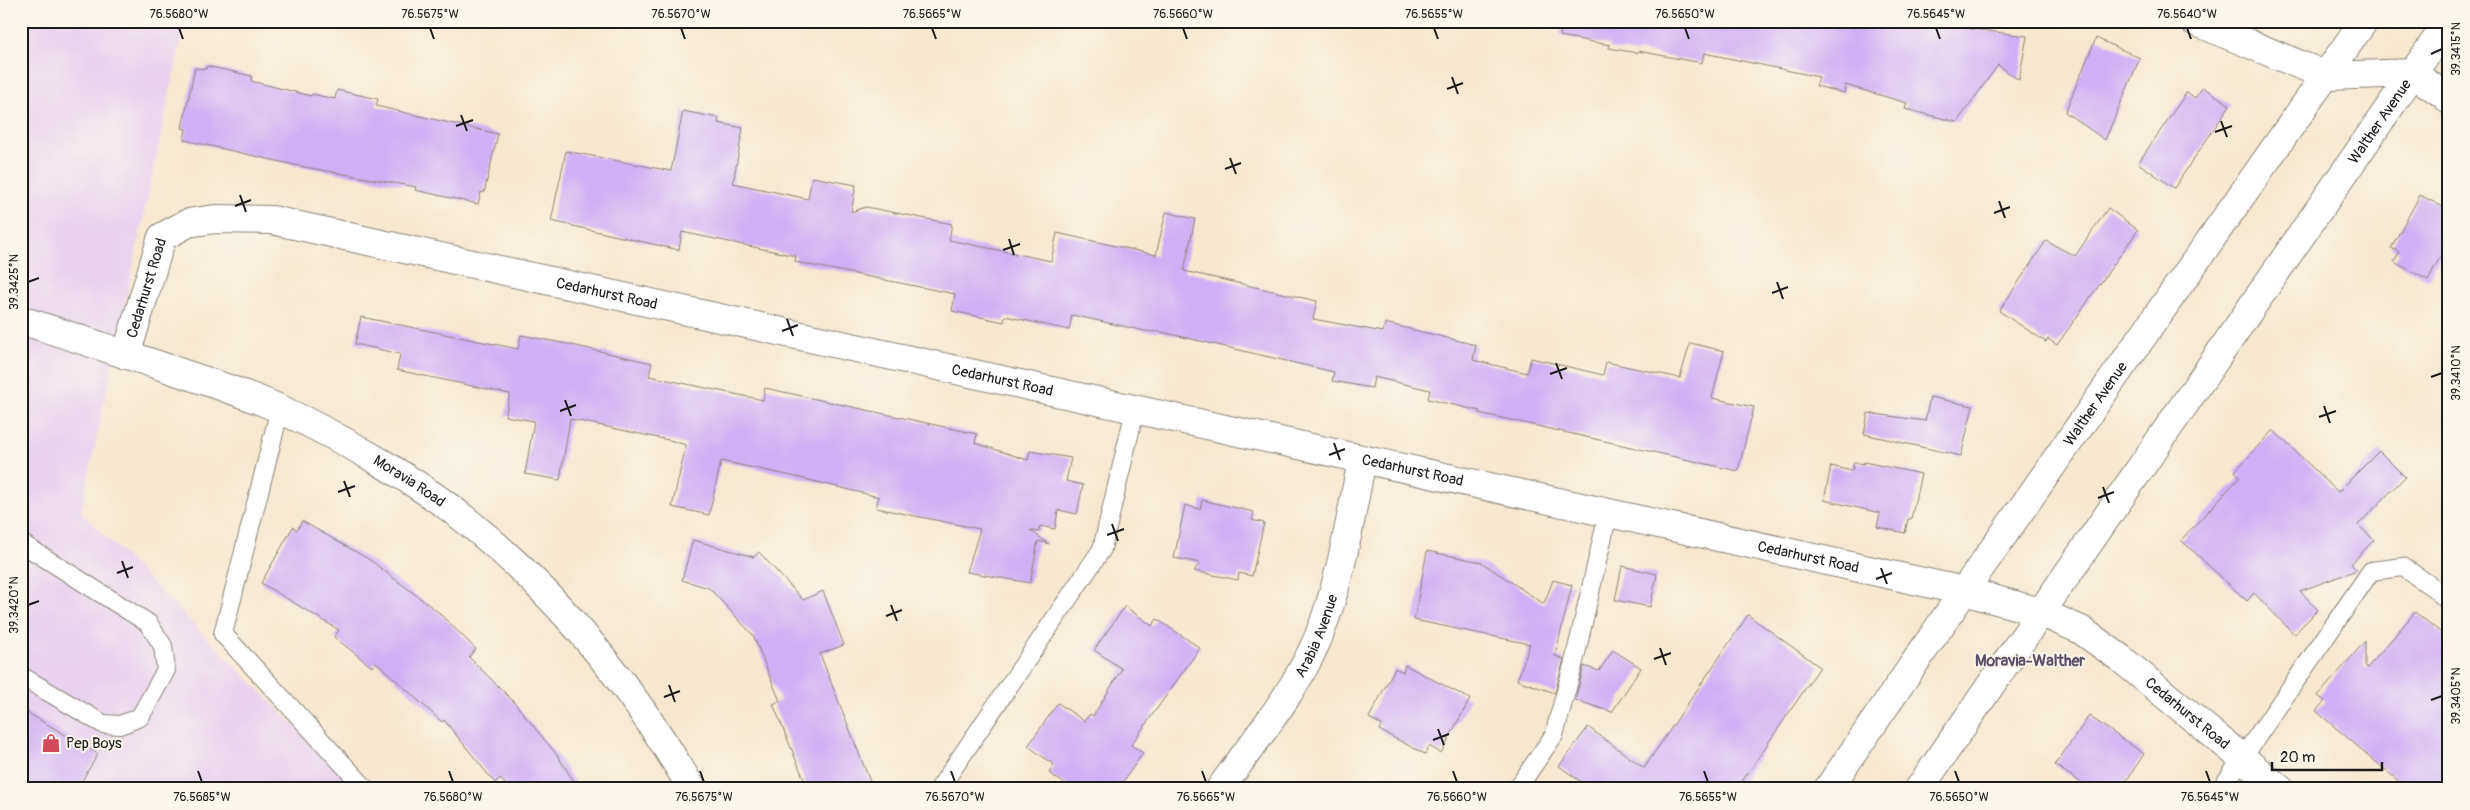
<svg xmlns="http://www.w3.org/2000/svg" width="2470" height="810" viewBox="0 0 2470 810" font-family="Pangolin,sans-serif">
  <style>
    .built { fill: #e8d2ee }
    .building { fill: #cfaff5 }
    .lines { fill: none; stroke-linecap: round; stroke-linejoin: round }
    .lane-casing { stroke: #898276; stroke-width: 20 }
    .street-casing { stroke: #898276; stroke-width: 30 }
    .secondary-casing { stroke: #898276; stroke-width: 30 }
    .primary-casing { stroke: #898276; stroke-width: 30 }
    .lane { stroke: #fff; stroke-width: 18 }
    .street { stroke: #fff; stroke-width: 28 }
    .secondary { stroke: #fff; stroke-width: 28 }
    .primary { stroke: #fff; stroke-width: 28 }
    .ticks { fill: none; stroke: #1c1c1c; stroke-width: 2 }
    .labels { text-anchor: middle; stroke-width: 4; stroke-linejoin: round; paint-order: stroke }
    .street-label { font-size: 15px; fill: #1c1c1c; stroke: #fbf7ec }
    .poi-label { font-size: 15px; fill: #1c1c1c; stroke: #fbf7ec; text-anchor: start }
    .neighbourhood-label { font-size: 16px; font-weight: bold; fill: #5b4f68; stroke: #fbf7ec }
    .neatline { fill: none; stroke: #1c1c1c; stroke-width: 2 }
    .ticks-label { font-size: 12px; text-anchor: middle; fill: #1c1c1c }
  </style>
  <rect width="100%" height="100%" fill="#fbf7ec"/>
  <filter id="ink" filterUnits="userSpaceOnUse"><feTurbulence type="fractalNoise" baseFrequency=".02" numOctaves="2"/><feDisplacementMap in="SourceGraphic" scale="10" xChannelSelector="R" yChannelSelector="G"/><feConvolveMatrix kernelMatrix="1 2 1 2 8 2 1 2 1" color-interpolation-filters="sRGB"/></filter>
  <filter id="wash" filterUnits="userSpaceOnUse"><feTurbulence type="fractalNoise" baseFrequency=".0096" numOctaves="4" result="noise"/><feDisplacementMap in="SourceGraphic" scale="20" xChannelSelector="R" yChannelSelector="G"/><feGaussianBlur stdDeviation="1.12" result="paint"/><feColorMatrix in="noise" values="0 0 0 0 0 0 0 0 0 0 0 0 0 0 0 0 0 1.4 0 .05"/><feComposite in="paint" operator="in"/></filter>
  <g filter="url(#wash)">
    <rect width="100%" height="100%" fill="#f6e7d0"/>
    <path class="built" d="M21 21H185L81 512 358 789H21Z"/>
    <g id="blocks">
      <g class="building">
        <path d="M1562 21H1942L1972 29 2027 36 2019 80 1998 65 1957 122 1905 109 1907 103 1845 85 1844 93 1816 86 1819 77 1704 53 1702 63 1638 51 1637 53 1609 48 1610 45 1560 36Z"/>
        <path d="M2096 38 2140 58 2105 140 2065 112Z"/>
        <path d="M207 66 252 76 251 81 311 96 312 94 335 99 337 90 378 99 376 106 498 134 484 193 481 192 478 204 415 190 416 187 299 166 184 140 186 129 182 128 195 68 206 69Z"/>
        <path d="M2203 87 2230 105 2174 188 2138 163 2187 92 2195 98Z"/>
        <path d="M683 111 719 118 718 123 743 128 733 183 808 199 812 177 856 185 851 212 866 207 952 224 949 240 1051 261 1057 233 1156 255 1166 212 1195 219 1184 271 1317 301 1313 319 1383 332 1385 323 1476 345 1473 360 1527 373 1531 358 1603 375 1606 362 1680 378 1690 343 1724 351 1712 398 1754 407 1738 471 1479 413 1480 411 1428 399 1430 390 1374 377 1372 388 1332 381 1334 372 1157 331V332L1145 331 1072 315 1069 330 1005 316 1004 322 952 311 955 294 795 262 796 256 682 232 679 250 551 221 566 151 671 171Z"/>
        <path d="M2420 195 2449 210V240L2428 280 2394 262 2399 252 2391 248Z"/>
        <path d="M2108 208 2138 230 2057 345 2048 339 2046 342 1999 311 2046 241 2075 256Z"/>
        <path d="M361 317 518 349 521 335 572 345 652 363 649 376 763 400 765 388 977 434 975 443 1028 460 1030 451 1071 458 1066 481 1083 485 1077 514 1058 510 1055 529 1040 526 1039 532 1030 530 1049 544 1038 541 1030 583 967 572 980 529 876 508 879 497 792 476 721 461 709 515 672 507 686 445 673 441 570 419 560 480 525 474 534 421 505 416 510 394 397 370 400 354 355 344Z"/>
        <path d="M1930 397 1973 406 1961 456 1864 434 1868 413 1925 421Z"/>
        <path d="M2273 430 2338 492 2379 451 2405 477 2358 525 2374 540 2351 564 2357 570 2300 591 2318 610 2294 634 2254 593 2247 601 2181 540 2240 477 2235 471Z"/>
        <path d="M1854 462 1863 464 1864 462 1921 474 1911 519H1908L1905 533 1877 527 1880 513 1824 500 1831 466 1852 471Z"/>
        <path d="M1202 500 1254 512 1252 520 1264 523 1252 576 1239 573 1238 580 1194 571 1200 563 1174 558 1185 505 1200 509Z"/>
        <path d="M302 521 370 560 437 611 476 649 469 657 513 701 557 755 579 789H509L500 778 495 783 444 720 442 722 376 662 372 667 334 637 339 630 261 583 293 527 297 530Z"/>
        <path d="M693 540 754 557 759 552 803 600 823 591 844 645 820 654 873 789H808L773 704 780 701 753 635 709 588 682 580Z"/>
        <path d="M1427 551 1481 562 1544 604 1553 580 1572 585 1555 656 1564 659 1555 693 1517 680 1530 644 1414 620Z"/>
        <path d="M1622 566 1657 574 1650 607 1615 600Z"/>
        <path d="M1125 606 1152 626 1157 619 1200 648 1131 745 1143 753 1118 789H1072L1049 773 1054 765 1028 746 1058 703 1084 721 1090 714 1093 716 1122 669 1094 650Z"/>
        <path d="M2415 612 2449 639V789H2416L2407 781 2403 785 2316 711 2325 701 2318 696 2365 641V666L2367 668Z"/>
        <path d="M1748 615 1820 667 1737 789H1591L1559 766 1588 727 1644 768Z"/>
        <path d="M1613 650 1641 668 1612 712 1575 700 1584 666 1599 671Z"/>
        <path d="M1405 665 1470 699 1441 753 1429 746 1425 754 1379 730 1382 725 1369 718 1395 668 1403 672Z"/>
        <path d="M21 709 98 754 77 789H21Z"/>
        <path d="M2089 716 2144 754 2121 789H2090L2055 765Z"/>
      </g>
    </g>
  </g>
  <g filter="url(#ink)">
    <use href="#blocks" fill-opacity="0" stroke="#898276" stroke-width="1"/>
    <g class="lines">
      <g class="lane-casing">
        <g id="lane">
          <path d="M280 409 223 634 366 789"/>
          <path d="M21 543 148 623 163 646 166 670 140 717 120 725 103 724 21 676"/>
          <path d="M939 789 1102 549 1135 410"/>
          <path d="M1517 789 1554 735 1574 662 1608 514"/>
          <path d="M2221 789 2371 571 2403 567 2434 588 2449 602"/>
        </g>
      </g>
      <g class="street-casing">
        <g id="street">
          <path d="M2194 21 2327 76 2412 73 2446 96 2449 100"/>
          <path id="s1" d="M126 355 162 237 188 223 215 219 272 220 1964 591"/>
          <path id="s2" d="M2040 612 2081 630 2120 658 2280 789"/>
          <path id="s3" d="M1220 789C1254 741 1295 693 1318 638 1341 581 1350 520 1362 460"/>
        </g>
      </g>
      <g class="secondary-casing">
        <g id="secondary">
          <path d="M1964 591 2040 612"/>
          <path id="s4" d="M1828 789 1964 591 2364 21"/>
          <path id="s5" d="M1919 789 2449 21"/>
        </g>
      </g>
      <g class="primary-casing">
        <g id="primary">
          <path id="s6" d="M21 320C71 336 121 353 170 369 207 382 246 393 282 410 344 439 421 483 473 526 561 598 635 691 692 789"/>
        </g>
      </g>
      <use href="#lane" class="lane"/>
      <use href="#street" class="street"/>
      <use href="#secondary" class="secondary"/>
      <use href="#primary" class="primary"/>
    </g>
  </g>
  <path class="ticks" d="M179 28 183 39M430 28 434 39M681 28 685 39M932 28 936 39M1183 28 1187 39M1434 28 1438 39M1685 28 1689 39M1936 28 1940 39M2187 28 2191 39M2431 54 2442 49M1452 77 1458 94M1447 89 1463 83M461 115 467 131M2221 121 2227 137M456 126 473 120M2215 132 2232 126M1230 158 1236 174M1225 169 1241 163M240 195 246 212M1999 201 2005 218M235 206 251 200M1994 213 2010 207M1009 239 1014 255M1003 250 1020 244M28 282 39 278M1777 282 1783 299M1772 293 1788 287M787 319 793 336M782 331 798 325M1556 363 1562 379M1550 374 1567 368M2431 377 2442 373M565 400 571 416M2324 406 2330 423M560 411 576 405M2319 417 2336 411M1334 443 1340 460M1329 455 1345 449M344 481 350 497M2103 487 2109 503M338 492 355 486M2098 498 2114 492M1112 524 1118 541M1107 535 1124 529M122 561 128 578M1881 568 1887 584M117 573 133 567M1876 579 1892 573M28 605 39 601M891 605 897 621M886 616 902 610M1660 648 1666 665M1654 659 1671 653M669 685 675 702M664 697 680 691M2431 700 2442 696M1438 729 1444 745M1433 740 1449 734M198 771 202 782M449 771 453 782M700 771 704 782M951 771 955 782M1202 771 1206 782M1453 771 1457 782M1704 771 1708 782M1955 771 1959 782M2206 771 2210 782"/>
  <defs>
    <g id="shop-bare" transform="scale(1.5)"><path d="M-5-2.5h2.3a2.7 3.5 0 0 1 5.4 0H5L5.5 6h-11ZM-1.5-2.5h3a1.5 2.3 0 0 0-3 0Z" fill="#d1495b" stroke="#fbf7ec" stroke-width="2.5" paint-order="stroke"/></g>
  </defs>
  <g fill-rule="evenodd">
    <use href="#shop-bare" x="51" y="743"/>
  </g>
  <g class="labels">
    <g class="street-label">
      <text dy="5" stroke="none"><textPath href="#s5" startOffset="811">Walther Avenue</textPath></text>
      <text dy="5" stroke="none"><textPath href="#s1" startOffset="70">Cedarhurst Road</textPath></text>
      <text dy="5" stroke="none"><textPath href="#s1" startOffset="580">Cedarhurst Road</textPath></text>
      <text dy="5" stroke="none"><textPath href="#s1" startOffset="985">Cedarhurst Road</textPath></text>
      <text dy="5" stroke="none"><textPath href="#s4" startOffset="469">Walther Avenue</textPath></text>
      <text dy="5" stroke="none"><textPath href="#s1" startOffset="1405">Cedarhurst Road</textPath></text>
      <text dy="5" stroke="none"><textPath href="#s6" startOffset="422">Moravia Road</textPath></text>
      <text dy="5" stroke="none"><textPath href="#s1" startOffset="1810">Cedarhurst Road</textPath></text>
      <text dy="5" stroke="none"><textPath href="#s3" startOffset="182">Arabia Avenue</textPath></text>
      <text dy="5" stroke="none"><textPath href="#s2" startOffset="180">Cedarhurst Road</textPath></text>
    </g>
    <g class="poi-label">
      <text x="66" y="748">Pep Boys</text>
    </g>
    <g class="neighbourhood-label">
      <text x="2030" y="666">Moravia-Walther</text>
    </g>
  </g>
  <rect width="2470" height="810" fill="none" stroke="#fbf7ec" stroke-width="55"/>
  <path d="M2272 762v8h110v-8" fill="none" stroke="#1c1c1c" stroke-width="2.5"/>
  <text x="2280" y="762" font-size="15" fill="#1c1c1c" stroke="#fbf7ec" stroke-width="4" paint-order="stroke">20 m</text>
  <rect x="28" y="28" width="2414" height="754" class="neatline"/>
  <g class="ticks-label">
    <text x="179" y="18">76.5680°W</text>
    <text x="430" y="18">76.5675°W</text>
    <text x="681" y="18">76.5670°W</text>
    <text x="932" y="18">76.5665°W</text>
    <text x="1183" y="18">76.5660°W</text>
    <text x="1434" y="18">76.5655°W</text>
    <text x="1685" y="18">76.5650°W</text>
    <text x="1936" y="18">76.5645°W</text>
    <text x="2187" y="18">76.5640°W</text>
    <text transform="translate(2456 49) rotate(-90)" y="4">39.3415°N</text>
    <text transform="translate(14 282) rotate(-90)" y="4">39.3425°N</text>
    <text transform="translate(2456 373) rotate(-90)" y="4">39.3410°N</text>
    <text transform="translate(14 605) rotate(-90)" y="4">39.3420°N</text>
    <text transform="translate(2456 696) rotate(-90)" y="4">39.3405°N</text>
    <text x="202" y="801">76.5685°W</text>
    <text x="453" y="801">76.5680°W</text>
    <text x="704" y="801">76.5675°W</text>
    <text x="955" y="801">76.5670°W</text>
    <text x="1206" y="801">76.5665°W</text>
    <text x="1457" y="801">76.5660°W</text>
    <text x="1708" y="801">76.5655°W</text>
    <text x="1959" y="801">76.5650°W</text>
    <text x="2210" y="801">76.5645°W</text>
  </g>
</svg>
